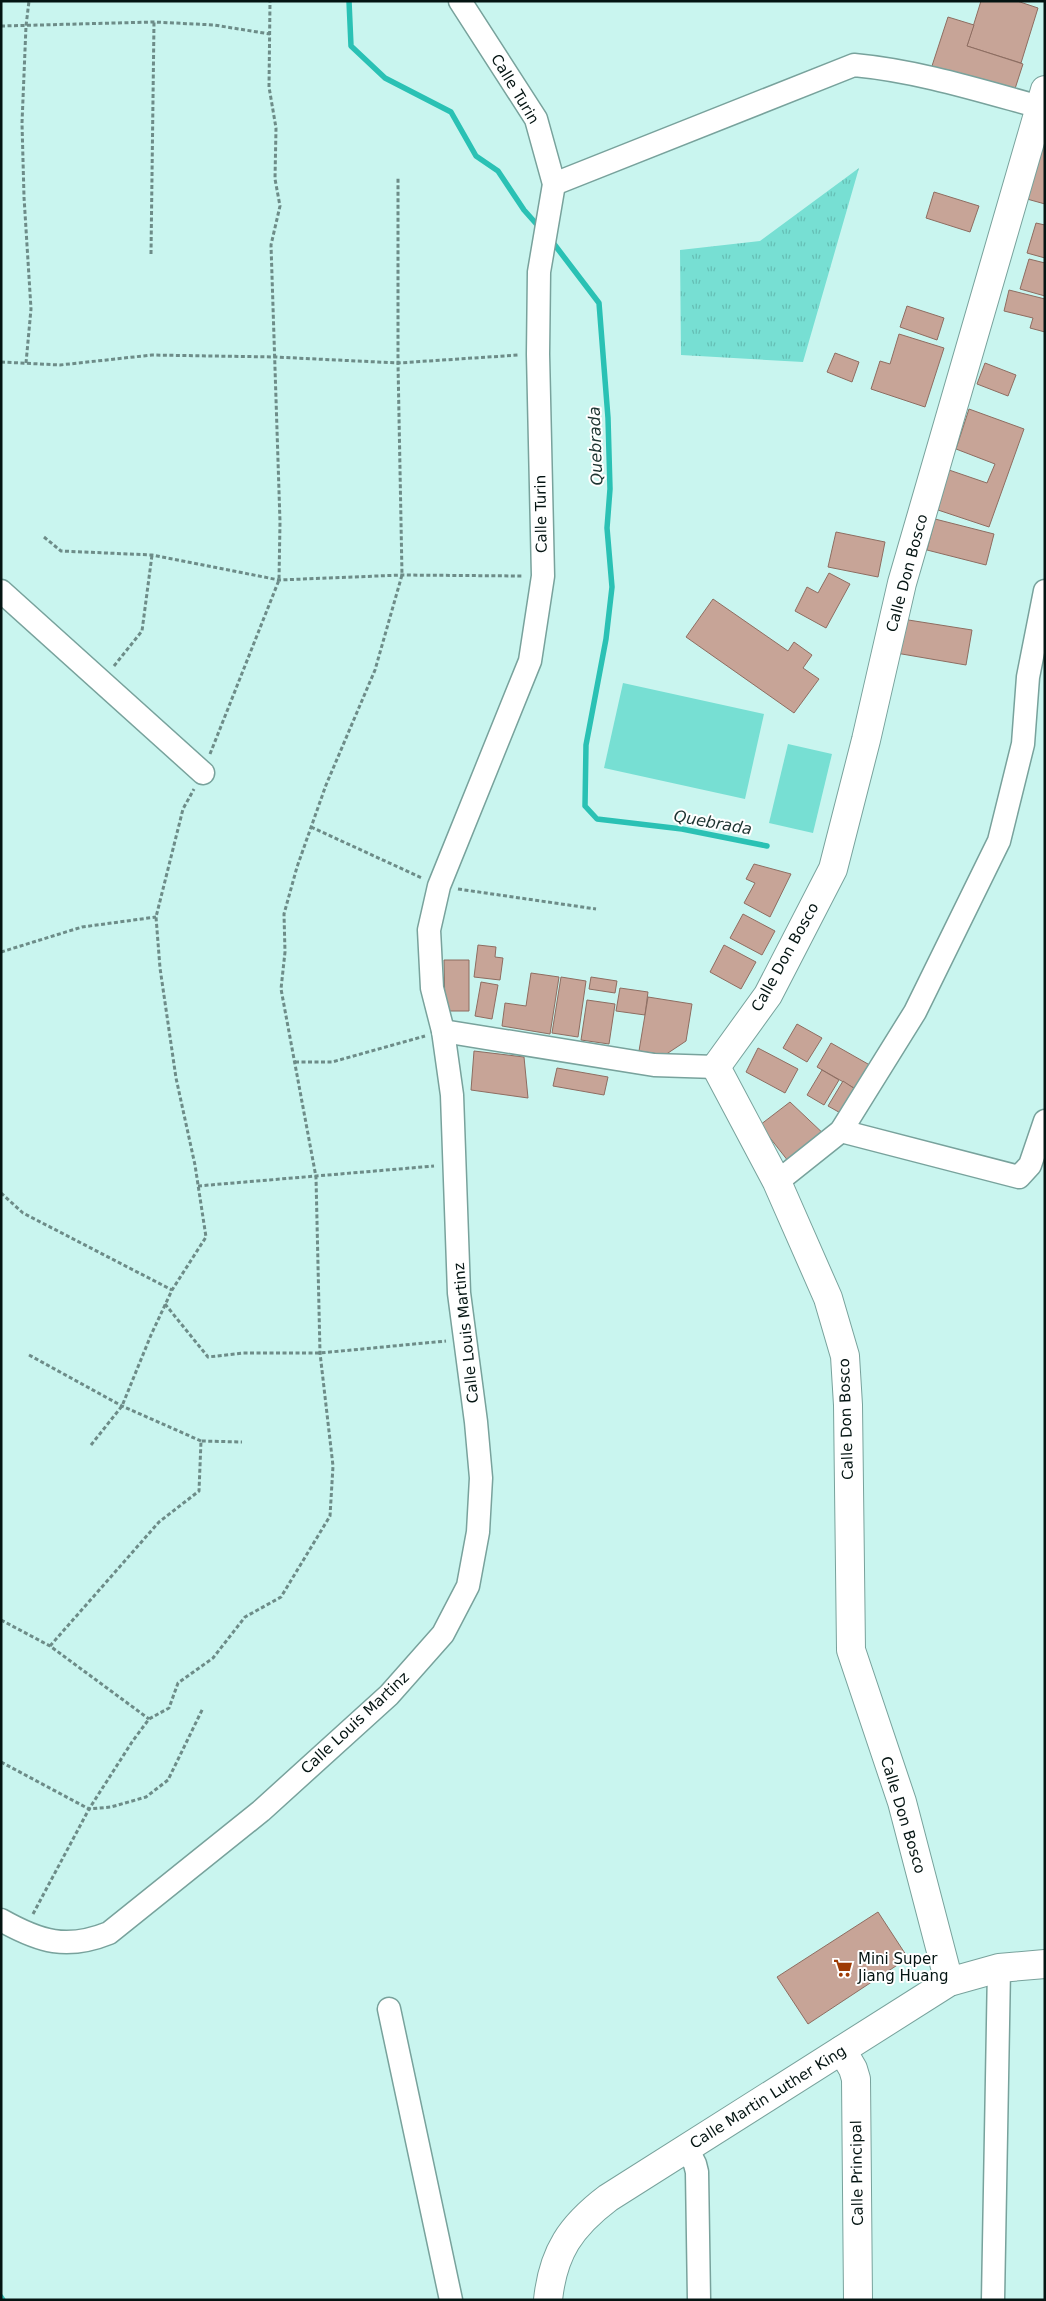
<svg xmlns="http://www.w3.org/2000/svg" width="1046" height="2301" viewBox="0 0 1046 2301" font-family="'DejaVu Sans',sans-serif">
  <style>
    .park { fill: url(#park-tufts) }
    .pitch { fill: #77dfd3 }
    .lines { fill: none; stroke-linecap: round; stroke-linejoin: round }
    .stream { stroke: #2ac1b4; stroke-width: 5.5 }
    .building { fill: #c7a497; stroke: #8e6d61 }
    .minor-casing { stroke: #78a29c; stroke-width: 25 }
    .tertiary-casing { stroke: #78a29c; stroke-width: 30 }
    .path { stroke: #6d8c88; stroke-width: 3; stroke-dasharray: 4 2.5; stroke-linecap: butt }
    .minor { stroke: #fff; stroke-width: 22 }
    .tertiary { stroke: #fff; stroke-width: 28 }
    .labels { text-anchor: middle; stroke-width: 4; stroke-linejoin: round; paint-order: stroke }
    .street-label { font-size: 15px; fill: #041412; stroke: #fff }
    .poi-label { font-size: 15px; fill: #041412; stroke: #fff; text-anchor: start }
    .water-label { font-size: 16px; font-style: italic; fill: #1d3431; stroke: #fff }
  </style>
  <defs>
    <pattern id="park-tufts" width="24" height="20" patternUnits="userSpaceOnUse" patternTransform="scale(1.25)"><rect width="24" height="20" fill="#77dfd3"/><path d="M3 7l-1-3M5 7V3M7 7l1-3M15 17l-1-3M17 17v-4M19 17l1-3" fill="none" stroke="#65beb4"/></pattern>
  </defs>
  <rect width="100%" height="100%" fill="#c9f5ef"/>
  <path class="park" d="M859 168 803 362 681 355 680 250 760 241Z"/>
  <g class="pitch">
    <path d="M623 683 764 714 745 799 604 768Z"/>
    <path d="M788 744 832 754 813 833 769 823Z"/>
  </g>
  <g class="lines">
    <g class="stream">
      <path d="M349 1 351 46 385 78 451 112 476 156 498 171 524 210 540 228"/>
      <path d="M551 240 599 303 608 418 610 489 607 528 612 587 606 639 586 745 585 806 597 819 682 829 767 846"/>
      <path d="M1 2297 3 2300"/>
    </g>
  </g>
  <g class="building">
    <path d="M981 1H1017L1038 8 1021 63 967 46Z"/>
    <path d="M948 17 974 25 967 46 1023 64 1013 95 931 69Z"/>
    <path d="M1045 140V204L1027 199Z"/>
    <path d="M934 192 979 206 970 232 926 218Z"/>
    <path d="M1036 223 1045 225V258L1027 253Z"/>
    <path d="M1029 259 1045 263V296L1020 289Z"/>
    <path d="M1009 290 1045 299V332L1030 328 1033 318 1004 311Z"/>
    <path d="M907 306 944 318 937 340 900 327Z"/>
    <path d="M899 334 944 348 925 407 871 389 880 361 890 364Z"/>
    <path d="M835 353 859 362 852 382 827 372Z"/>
    <path d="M985 363 1016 375 1008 396 977 384Z"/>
    <path d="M969 409 1024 429 989 527 938 510 949 470 987 483 995 464 956 449Z"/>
    <path d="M935 519 994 534 986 565 927 550Z"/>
    <path d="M836 532 885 542 878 577 828 567Z"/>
    <path d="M829 573 850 584 826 628 795 611 807 587 818 593Z"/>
    <path d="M713 599 788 651 794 642 812 655 803 668 819 679 794 713 686 637Z"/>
    <path d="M902 619 972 630 966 665 896 653Z"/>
    <path d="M754 864 791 874 770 917 744 903 755 883 746 879Z"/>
    <path d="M743 914 775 931 762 955 730 938Z"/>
    <path d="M478 945 496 947 495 957 503 958 500 980 474 977Z"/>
    <path d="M724 945 756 962 741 989 710 972Z"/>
    <path d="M444 960H469V1011H445Z"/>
    <path d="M531 973 559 977 550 1034 502 1026 505 1003 526 1006Z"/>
    <path d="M561 977 586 981 578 1037 552 1033Z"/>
    <path d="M591 977 617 981 615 993 589 989Z"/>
    <path d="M481 982 498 985 492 1019 475 1016Z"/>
    <path d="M620 988 648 992 645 1015 616 1011Z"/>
    <path d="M648 997 692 1004 686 1041 665 1055 639 1051Z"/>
    <path d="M587 1000 615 1004 609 1044 581 1040Z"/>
    <path d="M797 1024 822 1038 807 1062 783 1048Z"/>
    <path d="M831 1043 875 1068 861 1092 817 1067Z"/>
    <path d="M758 1048 798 1069 785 1093 746 1072Z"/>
    <path d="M474 1051 524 1057 528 1098 471 1090Z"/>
    <path d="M557 1068 608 1077 604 1095 553 1086Z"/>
    <path d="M822 1070 839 1080 824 1105 807 1095Z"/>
    <path d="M843 1081 858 1091 844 1115 828 1106Z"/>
    <path d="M790 1102 828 1138 792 1166 760 1125Z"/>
    <path d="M878 1912 908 1958 808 2024 777 1977Z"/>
  </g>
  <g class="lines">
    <g class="minor-casing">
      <g id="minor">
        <path d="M554 184 854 65C918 71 978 90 1040 107"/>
        <path d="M1 591 203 773"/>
        <path d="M443 1031 654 1065 716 1067"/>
        <path d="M841 1131 1019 1177 1030 1165 1045 1121"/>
        <path d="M777 1182 841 1131 915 1012 999 841 1023 744 1028 677 1045 591"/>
        <path d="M1 1920C40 1942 67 1950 109 1933L261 1811 389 1695 443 1634 468 1586 478 1532 481 1478 476 1422 459 1293 452 1095 443 1031 432 988 429 930 439 886 530 661 543 576 538 354 539 272 554 184 536 119 460 1"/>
        <path d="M389 2009 451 2300"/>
        <path d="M687 2148 695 2164 697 2172 699 2300"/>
        <path d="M993 2300 999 1968"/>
      </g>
    </g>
    <g class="tertiary-casing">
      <g id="tertiary">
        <path d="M949 1982 902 1802 851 1650 848 1405 845 1356 828 1298 777 1182 716 1067 768 995 833 869 866 740 902 583 1045 90"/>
        <path d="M842 2050 853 2069 856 2079 858 2300"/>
        <path d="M548 2300C553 2252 571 2226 608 2198L949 1982 999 1968 1045 1964"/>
      </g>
    </g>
    <g class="path">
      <path d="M1 26 154 22 214 25 270 34"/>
      <path d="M151 254 154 22"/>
      <path d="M1 362 60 365 152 355 275 357 398 363 519 355"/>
      <path d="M26 363 31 309 24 197 22 123 26 26 29 1"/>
      <path d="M44 537 61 551 152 555 279 580 402 575 522 576"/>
      <path d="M114 666 142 631 152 555"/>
      <path d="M210 754 279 580 280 522 271 245 280 206 275 179 276 128 269 87 270 1"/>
      <path d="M311 827 422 878"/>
      <path d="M458 889 596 909"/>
      <path d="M1 952 82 927 156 917"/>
      <path d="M295 1062H332L425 1036"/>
      <path d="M198 1186 434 1166"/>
      <path d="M1 1193 23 1213 172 1290"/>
      <path d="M165 1304 208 1357 243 1353H320L446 1341"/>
      <path d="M29 1355 122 1406 201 1441"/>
      <path d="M91 1445 122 1406 151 1335 172 1290 206 1237 195 1165 176 1078 160 968 156 917 183 809 194 789"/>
      <path d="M1 1620 50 1646 149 1719"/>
      <path d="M50 1646 159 1522 199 1491 201 1441 242 1442"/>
      <path d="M1 1762 89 1809 111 1807 146 1797 168 1780 203 1708"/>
      <path d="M33 1914 89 1809 132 1742 149 1719 169 1708 178 1683 213 1658 245 1617 281 1597 330 1516 333 1466 320 1353 316 1177 281 989 285 952 284 914 297 867 326 785 375 670 402 575 398 363V177"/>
    </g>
    <use href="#minor" class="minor"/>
    <use href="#tertiary" class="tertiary"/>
  </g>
  <defs>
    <g id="supermarket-bare" transform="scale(1.5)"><path d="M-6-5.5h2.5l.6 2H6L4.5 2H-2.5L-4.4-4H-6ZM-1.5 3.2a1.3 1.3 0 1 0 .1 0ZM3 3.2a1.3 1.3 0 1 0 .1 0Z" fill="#9e3a04" stroke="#fff" stroke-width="2.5" paint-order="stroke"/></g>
  </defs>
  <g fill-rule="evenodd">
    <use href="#supermarket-bare" x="843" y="1968"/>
  </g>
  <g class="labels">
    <g class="street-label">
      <text transform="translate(515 89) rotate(59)" y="5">Calle Turin</text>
      <text transform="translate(541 514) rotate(-91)" y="5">Calle Turin</text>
      <text transform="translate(907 573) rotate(-75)" y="5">Calle Don Bosco</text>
      <text transform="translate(785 957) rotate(-61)" y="5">Calle Don Bosco</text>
      <text transform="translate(466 1333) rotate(-96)" y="5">Calle Louis Martinz</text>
      <text transform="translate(846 1419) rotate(-92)" y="5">Calle Don Bosco</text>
      <text transform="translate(355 1723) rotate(-43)" y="5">Calle Louis Martinz</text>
      <text transform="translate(903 1815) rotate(73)" y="5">Calle Don Bosco</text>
      <text transform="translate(768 2097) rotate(-32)" y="5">Calle Martin Luther King</text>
      <text transform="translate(857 2173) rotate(-91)" y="5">Calle Principal</text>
    </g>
    <g class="poi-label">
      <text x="858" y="1964">Mini Super<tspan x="858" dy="17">Jiang Huang</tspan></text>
    </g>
    <g class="water-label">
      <text transform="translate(595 446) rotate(-92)" y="6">Quebrada</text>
      <text transform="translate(713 822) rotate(10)" y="6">Quebrada</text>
    </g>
  </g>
  <rect width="1046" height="2301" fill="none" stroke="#041412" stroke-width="5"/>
</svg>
